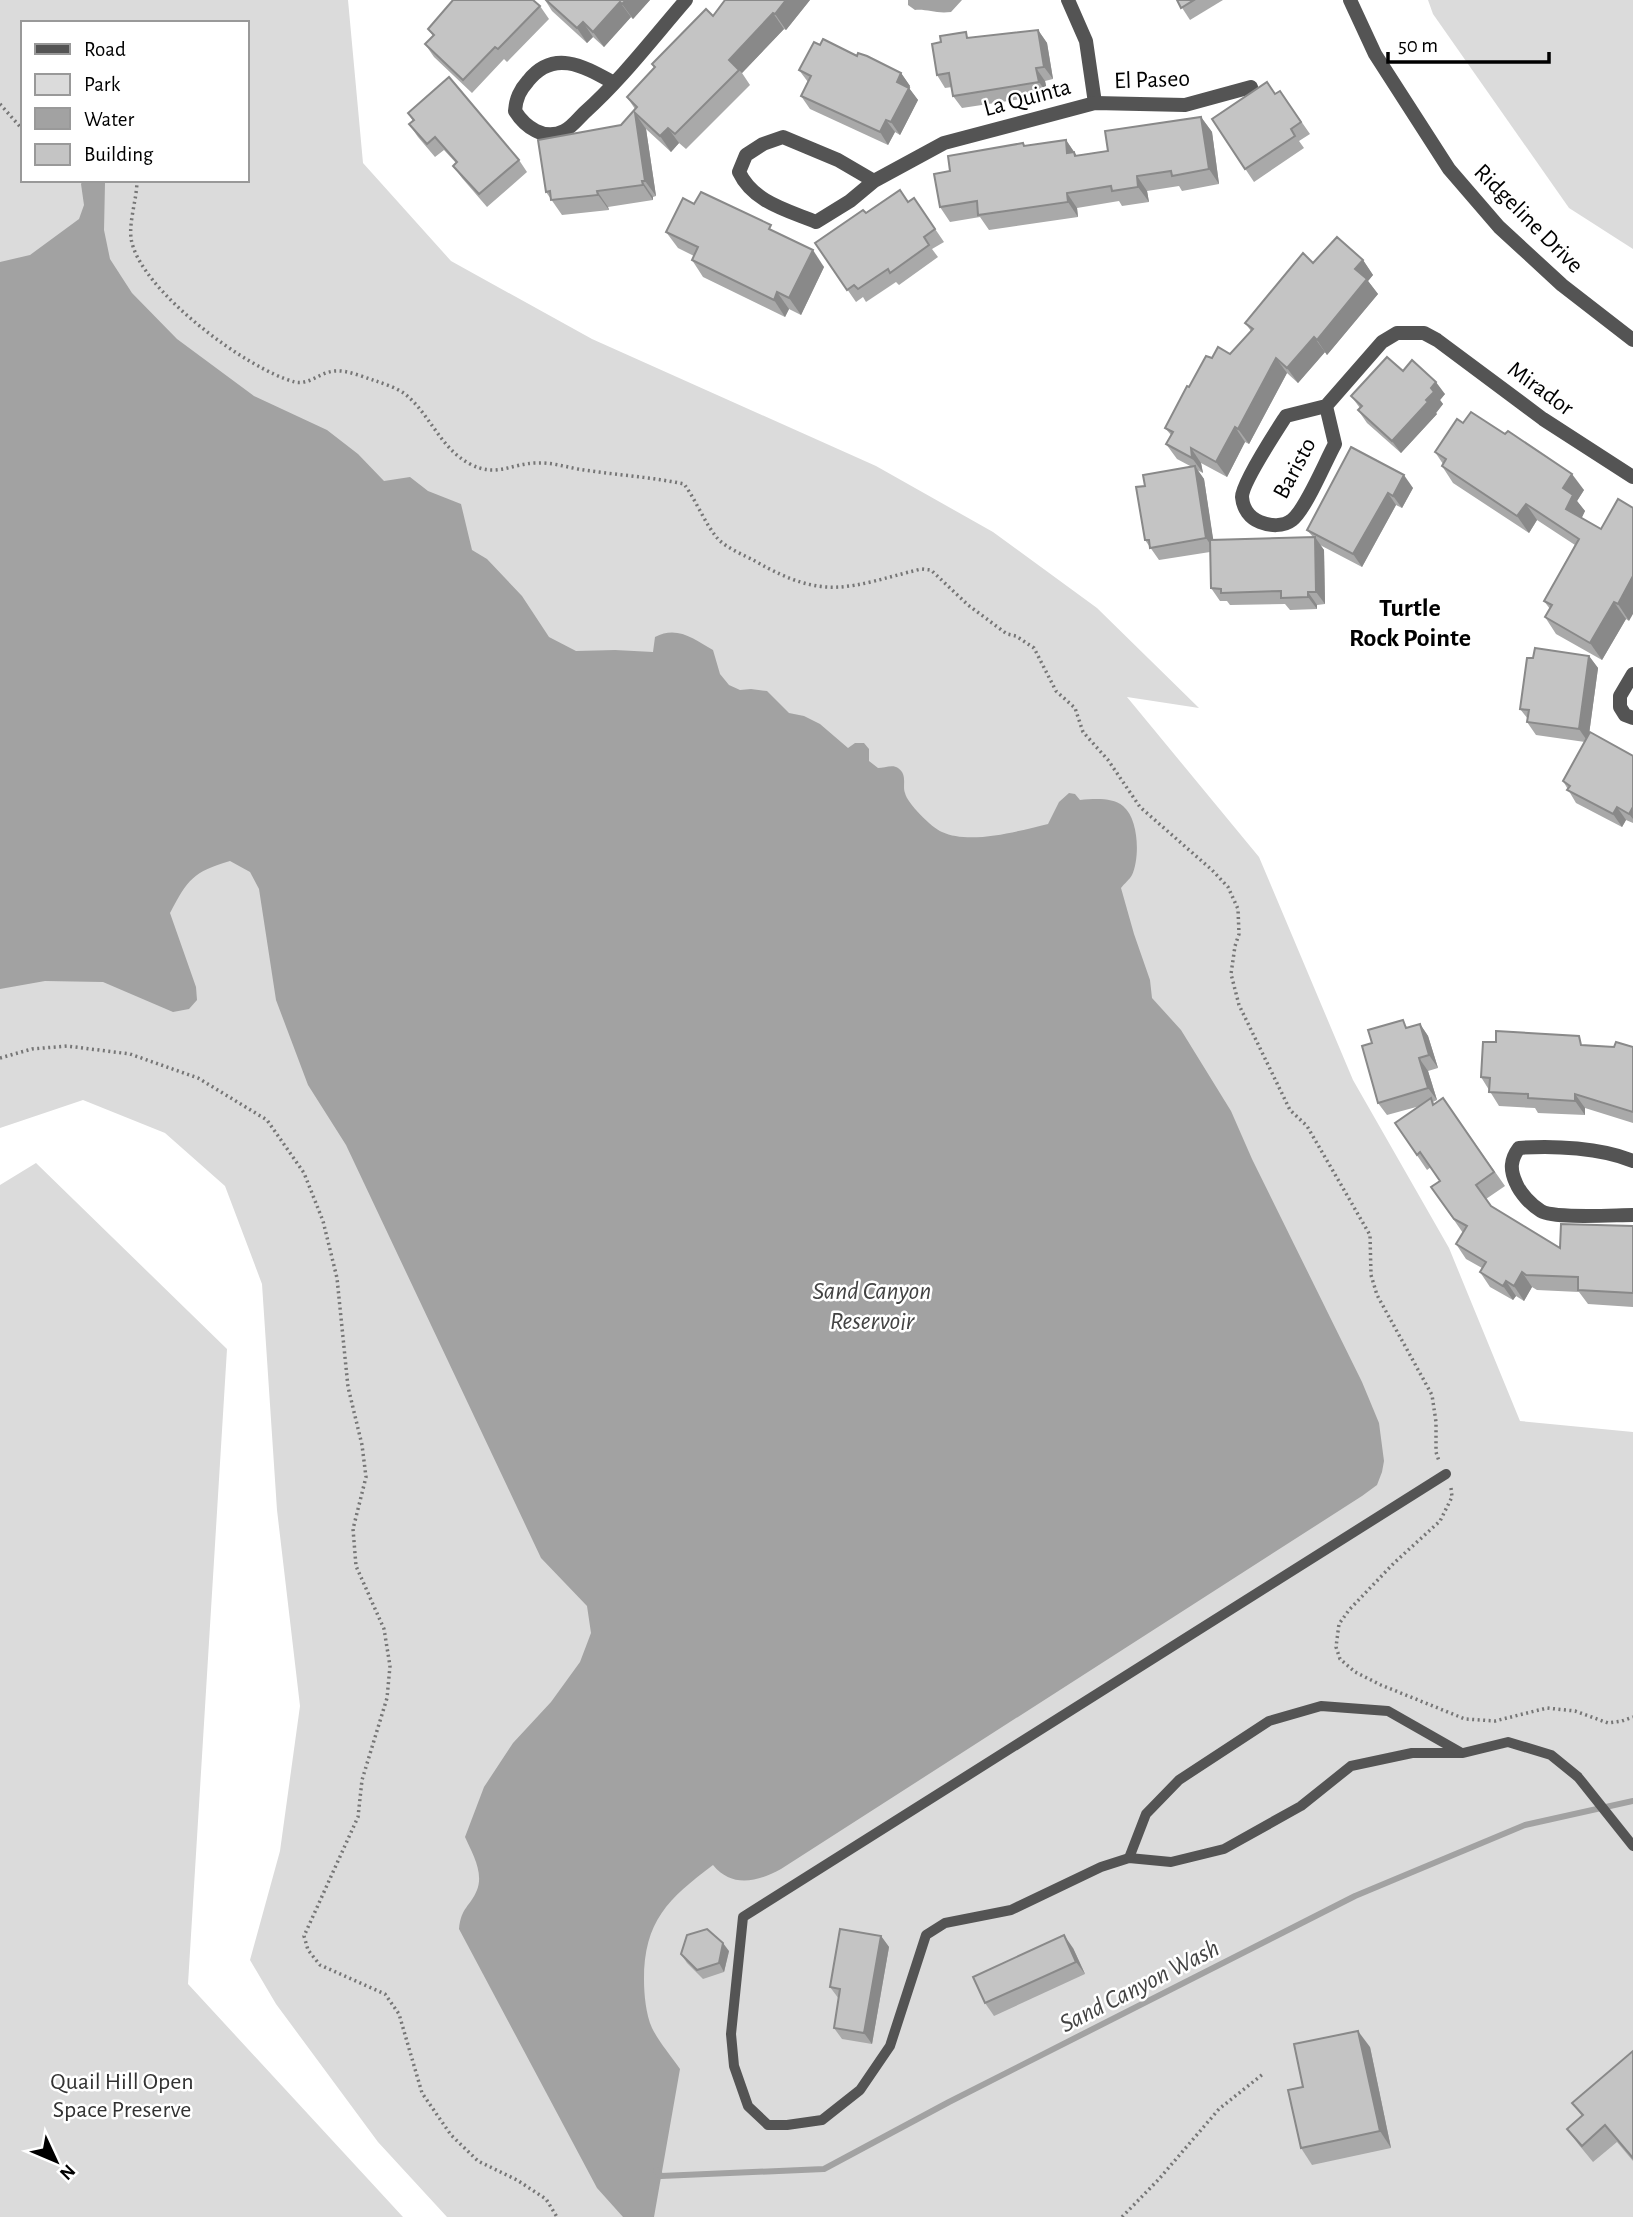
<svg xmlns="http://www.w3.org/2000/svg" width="1633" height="2217" viewBox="0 0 1633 2217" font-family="'Alegreya Sans',sans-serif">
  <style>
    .green { fill: #dbdbdb; fill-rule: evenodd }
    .water { fill: #a2a2a2 }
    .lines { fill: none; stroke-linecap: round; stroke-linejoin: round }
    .stream { stroke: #a2a2a2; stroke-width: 6 }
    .path { stroke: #767676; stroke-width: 3.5; stroke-dasharray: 2 3.5; stroke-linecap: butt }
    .service { stroke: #545454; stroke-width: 10 }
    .minor { stroke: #545454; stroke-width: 14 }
    .tertiary { stroke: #545454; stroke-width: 14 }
    .wall { fill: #a9a9a9 }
    .shaded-wall { fill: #898989 }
    .building { fill: #c4c4c4; stroke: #898989; stroke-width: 2 }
    .labels { text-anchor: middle; stroke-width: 5; stroke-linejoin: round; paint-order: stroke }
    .street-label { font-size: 24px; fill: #000; stroke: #fff }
    .park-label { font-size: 24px; fill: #323232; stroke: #fff }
    .neighbourhood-label { font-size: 26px; font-weight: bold; fill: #000; stroke: #fff }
    .water-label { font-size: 26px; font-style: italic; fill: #434343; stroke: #fff }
  </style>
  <rect width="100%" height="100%" fill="#fff"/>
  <g class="green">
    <path d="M0 0H348L363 163 451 261 592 339 876 466 993 532 1097 608 1199 708 1127 697 1259 857 1353 1080 1449 1248 1520 1421 1633 1432V2217H447L378 2142 276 2004 250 1960 280 1851 300 1706 277 1510 262 1284 225 1186 165 1133 83 1100 0 1128ZM23 23H247V180H23Z"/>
    <path d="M1428 0H1633V249L1569 208 1433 14Z"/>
    <path d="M36 1163 227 1349 188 1984 403 2217H0V1185Z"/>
  </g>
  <g class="water">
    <path d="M908 0H962L951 12C936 14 928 9 915 10L908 5Z"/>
    <path d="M83 180H102L105 183 104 230 110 259 132 293 177 339 254 396 327 430 358 454 384 481 410 477 428 491 461 504 472 550 487 559 522 596 549 637 576 651 615 650 653 652 655 637C677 625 694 639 713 650L720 674 729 685 740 690 751 689 767 691 789 713 804 716 820 724 848 748 855 743H864L869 749V761L878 768C884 768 893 764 898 768 908 775 902 785 905 793 907 803 932 828 942 832 970 845 1019 831 1048 824L1059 802 1069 793 1075 794 1080 800C1094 799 1112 797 1123 806 1139 819 1140 858 1132 875 1130 879 1124 884 1121 888L1134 934 1150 980 1152 998 1181 1030 1231 1111 1252 1159 1362 1382 1379 1423 1384 1461 1382 1472 1377 1485 1362 1496 781 1869C757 1882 732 1888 713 1865 668 1899 644 1921 644 1980 644 1994 646 2015 652 2028 659 2042 671 2056 680 2069L654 2217H623L597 2188 459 1929C461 1907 470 1907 477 1890 484 1872 472 1853 465 1837L484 1787 513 1743 551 1702 580 1662 591 1633 587 1606 541 1558 346 1145 308 1085 276 1000 259 889 250 872 230 861C193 872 188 879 170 913L196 987 197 1000 189 1009 173 1012 103 982 45 981 0 989V262L30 255 79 219 84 205 81 184Z"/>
  </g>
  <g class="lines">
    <path class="stream" d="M656 2170 661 2176 824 2169 949 2102 1355 1896 1525 1825 1633 1801"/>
    <g class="path">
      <path d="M0 104 23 130"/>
      <path d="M137 180C137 199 129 220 131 238 138 289 248 370 295 382 310 385 320 372 335 371 348 370 363 377 376 381 385 384 397 388 405 394 430 414 440 448 470 464 497 478 512 463 537 463 552 462 569 468 584 470 617 475 651 477 684 484 696 500 705 524 718 539 728 549 744 555 755 561 826 602 848 587 921 569L931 570 968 605 1007 634 1016 636 1034 648 1056 691 1075 708 1083 732 1108 760 1140 807 1212 870 1228 887 1238 909 1239 934 1235 946 1231 974 1239 1005 1290 1110 1307 1126 1370 1235 1371 1275 1377 1295 1432 1395 1436 1422V1452L1439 1461"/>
      <path d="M0 1058 32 1049 67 1046 130 1054 198 1078 267 1120 304 1173 323 1221 337 1278 348 1387 362 1445 366 1477 353 1529 356 1566 384 1629 390 1666 387 1698 362 1780 358 1817 304 1936 308 1950 320 1965 385 1994 399 2014 422 2093 451 2135 478 2161 517 2180 546 2199 557 2217"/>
      <path d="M1451 1488 1452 1497 1440 1521 1394 1563 1349 1610 1339 1624 1336 1647 1340 1659 1355 1672 1381 1685 1465 1719 1495 1721 1547 1708 1575 1711 1608 1723 1622 1721 1633 1717"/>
      <path d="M1122 2217 1159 2179 1219 2109 1263 2074"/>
    </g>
    <g class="service">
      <path d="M1446 1474 743 1917 731 2034 734 2066 748 2106 768 2125H787L822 2120 860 2090 890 2046 926 1935 945 1923 1011 1910 1101 1867 1129 1858 1171 1862 1224 1849 1301 1806 1351 1766 1412 1753H1463L1508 1742 1551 1755 1578 1777 1633 1846"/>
      <path d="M1129 1858 1146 1814 1179 1780 1269 1721 1321 1706 1388 1711 1460 1752"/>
    </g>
    <g class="minor">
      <path d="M1068 0 1086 41 1095 103"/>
      <path d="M614 83C585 67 554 48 528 81 520 90 516 98 515 111 525 127 544 141 564 131 571 128 579 118 584 113 622 79 653 38 686 0"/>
      <path d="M874 181 838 160 783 137 763 144 746 155 739 172C753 202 787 210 816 222L850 201 874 181 944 143 1095 103 1185 105 1251 87"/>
      <path d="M1326 406 1335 444C1325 462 1306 509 1292 520 1283 527 1270 526 1260 522 1250 518 1243 509 1242 497 1242 483 1277 430 1286 416L1326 406 1382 342 1397 333H1424L1437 340 1543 419 1633 477"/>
      <path d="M1633 674 1620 696V707L1625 715 1633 718"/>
      <path d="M1633 1161C1602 1148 1553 1145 1519 1148 1510 1160 1510 1170 1516 1183 1520 1193 1531 1205 1541 1211 1555 1219 1614 1215 1633 1215"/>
    </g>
    <path class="tertiary" d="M1350 0 1375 54 1449 169 1499 227 1562 285 1633 340"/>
  </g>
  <g class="wall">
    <path d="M545 0H650L633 19 631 17 604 47 593 37 587 43 552 11Z"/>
    <path d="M810 0 786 30 784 29 742 73 750 85 686 149 679 143 671 152 646 129 656 196 653 197V200L608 207 609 210 562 215 546 192 621 125 635 109 627 97 654 68 652 64 713 16Z"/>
    <path d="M1177 0H1223L1190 20Z"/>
    <path d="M540 6 549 19 507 62 504 59 472 93 434 57 425 44 433 36 428 29Z"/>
    <path d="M1038 30 1047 43 1053 79 1045 81 1048 95 962 108 953 96 952 87 945 88 937 75 970 38Z"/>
    <path d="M820 45 857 56 901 73 910 86 909 88 918 100 900 135 895 132 888 145 810 109 801 96 808 82 799 70Z"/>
    <path d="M1280 91 1310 134 1299 141 1304 148 1254 182 1212 119 1275 94Z"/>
    <path d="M408 113 519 160 527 172 487 207 462 178 453 166 456 163 444 150 435 157 418 137 409 124 413 121Z"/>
    <path d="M1201 117 1212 132 1219 184 1182 191 1179 186 1147 191 1149 202 1122 206 1119 201 1077 208 1078 217 989 230 980 217 950 222 940 207 950 171 1025 146 1066 140 1077 156 1108 151Z"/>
    <path d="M914 198 944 242 932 249 938 257 899 285 896 282 866 302 863 297 856 302 815 243 866 213 909 202Z"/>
    <path d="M694 204 776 232 824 267 801 315 789 309 785 317 703 277 692 260 694 256 678 248 666 232Z"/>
    <path d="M1363 260 1373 275 1368 281 1378 294 1327 355 1325 352 1298 383 1287 373 1249 444 1245 442 1227 477 1201 463 1203 473 1197 470 1204 479 1213 540 1313 537 1307 530 1351 447 1413 488 1402 508 1396 505 1362 567 1320 545 1324 550 1325 604 1317 605V609L1290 610 1285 604 1230 605 1227 601H1220L1211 588 1210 552 1159 560 1145 540V486L1192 467 1177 459 1166 444 1171 435 1165 428 1189 387 1212 358 1230 354 1251 331 1245 323 1313 263Z"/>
    <path d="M1403 371 1445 394 1440 400 1443 404 1436 413 1437 414 1401 453 1367 423 1358 410 1360 408 1351 396Z"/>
    <path d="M1463 423 1584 490 1577 501 1585 511 1581 518 1629 621 1626 619 1602 660 1556 634 1545 617 1550 609 1544 601 1575 545 1537 520 1529 533 1453 483 1442 466 1443 464 1435 452Z"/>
    <path d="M1589 656 1598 668 1589 734 1633 756V823L1626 820 1622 827 1576 803 1563 781 1585 742 1536 735 1527 722 1528 719 1520 709 1533 658Z"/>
    <path d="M1420 1024 1428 1036 1438 1068 1428 1071 1437 1100 1433 1102 1435 1104 1443 1098 1505 1186 1486 1199 1491 1206 1560 1248 1633 1226V1307L1588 1304 1579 1292 1537 1290 1532 1287 1524 1301 1516 1296 1513 1300 1490 1287 1480 1272 1482 1268 1466 1259 1456 1244 1463 1233 1431 1187 1440 1181 1431 1167 1427 1170 1395 1123 1420 1106 1387 1115 1378 1103 1372 1043Z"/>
    <path d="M1586 1045 1614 1047H1633V1123L1585 1108V1115L1538 1113 1535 1108 1499 1106 1481 1077Z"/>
    <path d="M881 1936 889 1947 872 2044 842 2039 834 2028 839 1999 830 1987Z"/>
    <path d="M1073 1948 1085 1974 994 2016 985 2003Z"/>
    <path d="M729 1951 724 1972 703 1979 687 1963 681 1954Z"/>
    <path d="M1370 2047 1391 2148 1312 2165 1301 2148 1303 2087Z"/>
    <path d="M1633 2051V2161L1617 2142 1593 2162 1579 2145 1567 2129 1582 2116 1572 2103Z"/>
  </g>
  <g class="shaded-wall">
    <path d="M626 0H650L633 19 622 4Z"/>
    <path d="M786 0H810L786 30 775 14Z"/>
    <path d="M620 2 631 17 604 47 593 32Z"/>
    <path d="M773 13 784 29 742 73 729 60Z"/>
    <path d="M583 22 593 37 587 43 577 28Z"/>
    <path d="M1038 30 1047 43 1053 79 1044 67Z"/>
    <path d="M1036 68 1045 81 1048 95 1039 82Z"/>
    <path d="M901 73 910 86 909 88 918 100 900 135 891 122 897 82Z"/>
    <path d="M635 113 646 129 656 196 645 181Z"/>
    <path d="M1201 117 1212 132 1219 184 1209 169Z"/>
    <path d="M886 120 895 132 888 145 880 132Z"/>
    <path d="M668 128 679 143 671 152 660 136Z"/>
    <path d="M1066 140 1084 167 1067 153Z"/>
    <path d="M1137 176 1147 191 1149 202 1138 187Z"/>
    <path d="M642 181 653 197V200L643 185Z"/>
    <path d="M597 191 608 207 609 210 598 195Z"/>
    <path d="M1067 193 1077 208 1078 217 1068 202Z"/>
    <path d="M813 250 824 267 801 315 789 298Z"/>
    <path d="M1363 260 1373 275 1368 281 1378 294 1327 355 1317 340 1355 269Z"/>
    <path d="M777 292 789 309 785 317 774 300Z"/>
    <path d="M1314 337 1325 352 1298 383 1287 368Z"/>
    <path d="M1276 358 1287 373 1249 444 1238 429Z"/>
    <path d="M1436 382 1445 394 1440 400 1443 404 1436 413 1437 414 1401 453 1392 441Z"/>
    <path d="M1235 427 1245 442 1227 477 1216 462Z"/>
    <path d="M1191 448 1201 463 1203 473 1192 458Z"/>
    <path d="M1195 466 1204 479 1215 551 1206 538Z"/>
    <path d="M1572 474 1584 490 1577 501 1585 511 1578 526 1566 509 1563 488Z"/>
    <path d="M1404 475 1413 488 1402 508 1393 496Z"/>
    <path d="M1388 493 1396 505 1362 567 1353 554Z"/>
    <path d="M1526 504 1537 520 1529 533 1517 516Z"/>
    <path d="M1315 537 1324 550 1325 604 1316 592Z"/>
    <path d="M1633 576V614L1629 621 1618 604Z"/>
    <path d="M1308 592 1317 605V609L1308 597Z"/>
    <path d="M1614 602 1626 619 1602 660 1590 643Z"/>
    <path d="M1589 656 1598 668 1588 742 1579 729Z"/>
    <path d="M1617 807 1626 820 1622 827 1613 814Z"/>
    <path d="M1633 807V819L1629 814Z"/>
    <path d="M1420 1024 1428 1036 1438 1068 1429 1055Z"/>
    <path d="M1419 1058 1428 1071 1437 1100 1428 1088Z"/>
    <path d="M1575 1094 1585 1108V1115L1575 1101Z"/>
    <path d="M1522 1272 1532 1287 1524 1301 1514 1286Z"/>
    <path d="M1506 1281 1516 1296 1513 1300 1503 1286Z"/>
    <path d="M1064 1935 1073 1948 1085 1974 1076 1962Z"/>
    <path d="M881 1936 889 1947 872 2044 864 2033Z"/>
    <path d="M723 1943 729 1951 724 1972 719 1963Z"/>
    <path d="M1358 2031 1370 2047 1391 2148 1380 2131Z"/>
  </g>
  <g class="building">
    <path d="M453 0H533L540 6 498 49 495 47 463 80 425 44 434 35 428 29Z"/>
    <path d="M546 0H626L622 4 620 2 593 32 583 22 577 28Z"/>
    <path d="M725 0H786L775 14 773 13 729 60 739 70 675 134 668 128 660 136 635 113 645 181H642L643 185 597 191 598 195 551 200 550 191 546 192 538 140 621 125 637 107 627 97 655 67 652 64 706 9 713 16Z"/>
    <path d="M1177 0H1194L1181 8Z"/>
    <path d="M1038 30 1044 67 1036 68 1039 82 953 96 949 73 937 75 932 44 941 42 940 36 966 32 967 38Z"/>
    <path d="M823 39 857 56 858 53 867 56 901 73 897 82 909 88 891 122 886 120 880 132 801 96 811 76 799 70 814 42 820 45Z"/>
    <path d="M449 77 519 160 479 194 453 166 457 162 435 137 427 144 409 124 414 120 408 113Z"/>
    <path d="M1267 82 1275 94 1280 91 1301 122 1291 129 1295 136 1245 169 1212 119Z"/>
    <path d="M1201 117 1209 169 1172 176 1171 171 1137 176 1138 187 1112 191 1111 186 1067 193 1068 202 978 215 977 201 940 207 934 174 950 171 948 156 1023 143 1024 146 1066 140 1067 153 1074 152 1075 156 1108 151 1105 131Z"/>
    <path d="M900 190 908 202 914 198 935 229 924 237 929 245 890 273 888 269 858 289 854 285 847 290 815 243 863 210 866 213Z"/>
    <path d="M701 192 771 225 769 229 813 250 789 298 777 292 774 300 692 260 698 247 666 232 683 198 694 204Z"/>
    <path d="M1337 237 1363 260 1355 269 1367 279 1317 340 1314 337 1287 368 1276 358 1238 429 1235 427 1216 462 1191 448 1192 458 1166 444 1173 432 1165 428 1187 386 1189 387 1206 356 1212 358 1218 347 1230 354 1253 329 1245 323 1303 253 1313 263Z"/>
    <path d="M1387 357 1403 371 1412 360 1436 382 1431 388 1434 392 1426 400 1428 402 1392 441 1358 410 1362 406 1351 396Z"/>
    <path d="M1471 412 1505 434 1508 431 1572 474 1563 488 1573 495 1566 509 1601 529 1618 499 1633 508V576L1618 604 1614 602 1590 643 1545 617 1552 605 1544 601 1579 539 1526 504 1517 516 1442 466 1446 459 1435 452 1457 419 1463 423Z"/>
    <path d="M1351 447 1404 475 1393 496 1388 493 1353 554 1307 530Z"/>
    <path d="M1195 466 1206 538 1150 548 1149 540H1145L1136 487 1145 486 1143 475Z"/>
    <path d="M1315 537 1316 592H1308V597L1281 598V591L1221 593V589L1211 588 1210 540Z"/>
    <path d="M1535 648 1589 656 1579 729 1527 722 1529 710 1520 709 1527 658H1533Z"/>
    <path d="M1590 732 1633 756V807L1629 814 1617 807 1613 814 1567 790 1570 786 1563 781Z"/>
    <path d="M1403 1020 1406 1028 1420 1024 1429 1055 1419 1058 1428 1088 1378 1103 1362 1046 1372 1043 1368 1030Z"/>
    <path d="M1496 1031 1579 1036 1581 1045 1614 1047 1616 1042 1633 1047V1112L1575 1094V1101L1528 1098V1094L1489 1092 1490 1078 1481 1077 1483 1042H1496Z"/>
    <path d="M1431 1098 1433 1105 1443 1098 1494 1172 1476 1185 1491 1206 1560 1248 1561 1224 1633 1226V1293L1578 1290V1277L1526 1275 1522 1272 1514 1286 1506 1281 1503 1286 1480 1272 1486 1262 1456 1244 1467 1226 1454 1219 1431 1187 1440 1181 1420 1152 1417 1155 1395 1123Z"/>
    <path d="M707 1929 723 1943 719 1963 697 1970 681 1954 687 1935Z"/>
    <path d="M840 1929 881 1936 864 2033 834 2028 840 1989 830 1987Z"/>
    <path d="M1064 1935 1076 1962 985 2003 973 1977Z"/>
    <path d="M1358 2031 1380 2131 1301 2148 1288 2090 1303 2087 1294 2044Z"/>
    <path d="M1633 2051V2158L1605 2125 1582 2146 1567 2129 1583 2115 1572 2103Z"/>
  </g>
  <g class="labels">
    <g class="street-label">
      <text transform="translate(1152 79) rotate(-2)" y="8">El Paseo</text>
      <text transform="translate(1027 97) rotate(-15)" y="8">La Quinta</text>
      <text transform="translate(1529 218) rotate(45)" y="8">Ridgeline Drive</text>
      <text transform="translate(1541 388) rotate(36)" y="8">Mirador</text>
      <text transform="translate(1294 468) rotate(-62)" y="8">Baristo</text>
    </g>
    <g class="park-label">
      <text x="122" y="2089">Quail Hill Open<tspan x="122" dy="28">Space Preserve</tspan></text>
    </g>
    <g class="neighbourhood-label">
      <text x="1410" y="616">Turtle<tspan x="1410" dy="30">Rock Pointe</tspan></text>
    </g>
    <g class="water-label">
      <text x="872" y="1299">Sand Canyon<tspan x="872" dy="30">Reservoir</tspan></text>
      <text transform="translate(1139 1985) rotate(-27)" y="9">Sand Canyon Wash</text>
    </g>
  </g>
  <rect x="21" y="21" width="228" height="161" fill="#ffffff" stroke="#999999" stroke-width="2"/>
  <rect x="35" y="44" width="35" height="10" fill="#545454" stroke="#999999" stroke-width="2"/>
  <text x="84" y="56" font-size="21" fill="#000000">Road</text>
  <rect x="35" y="74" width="35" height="21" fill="#dbdbdb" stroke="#999999" stroke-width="2"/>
  <text x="84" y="91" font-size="21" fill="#000000">Park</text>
  <rect x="35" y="108" width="35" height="21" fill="#a2a2a2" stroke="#999999" stroke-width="2"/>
  <text x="84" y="126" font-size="21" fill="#000000">Water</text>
  <rect x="35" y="144" width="35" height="21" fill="#c4c4c4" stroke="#999999" stroke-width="2"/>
  <text x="84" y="161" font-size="21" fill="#000000">Building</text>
  <g transform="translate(56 2161) rotate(134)" stroke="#ffffff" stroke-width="5" paint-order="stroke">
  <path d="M0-5L12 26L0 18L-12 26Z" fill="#000000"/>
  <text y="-10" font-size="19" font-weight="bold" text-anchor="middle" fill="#000000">N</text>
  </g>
  <path d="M1388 52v10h161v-10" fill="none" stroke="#000000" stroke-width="3.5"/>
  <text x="1398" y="52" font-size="21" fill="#000000" stroke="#ffffff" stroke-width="5" paint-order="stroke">50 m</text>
</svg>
